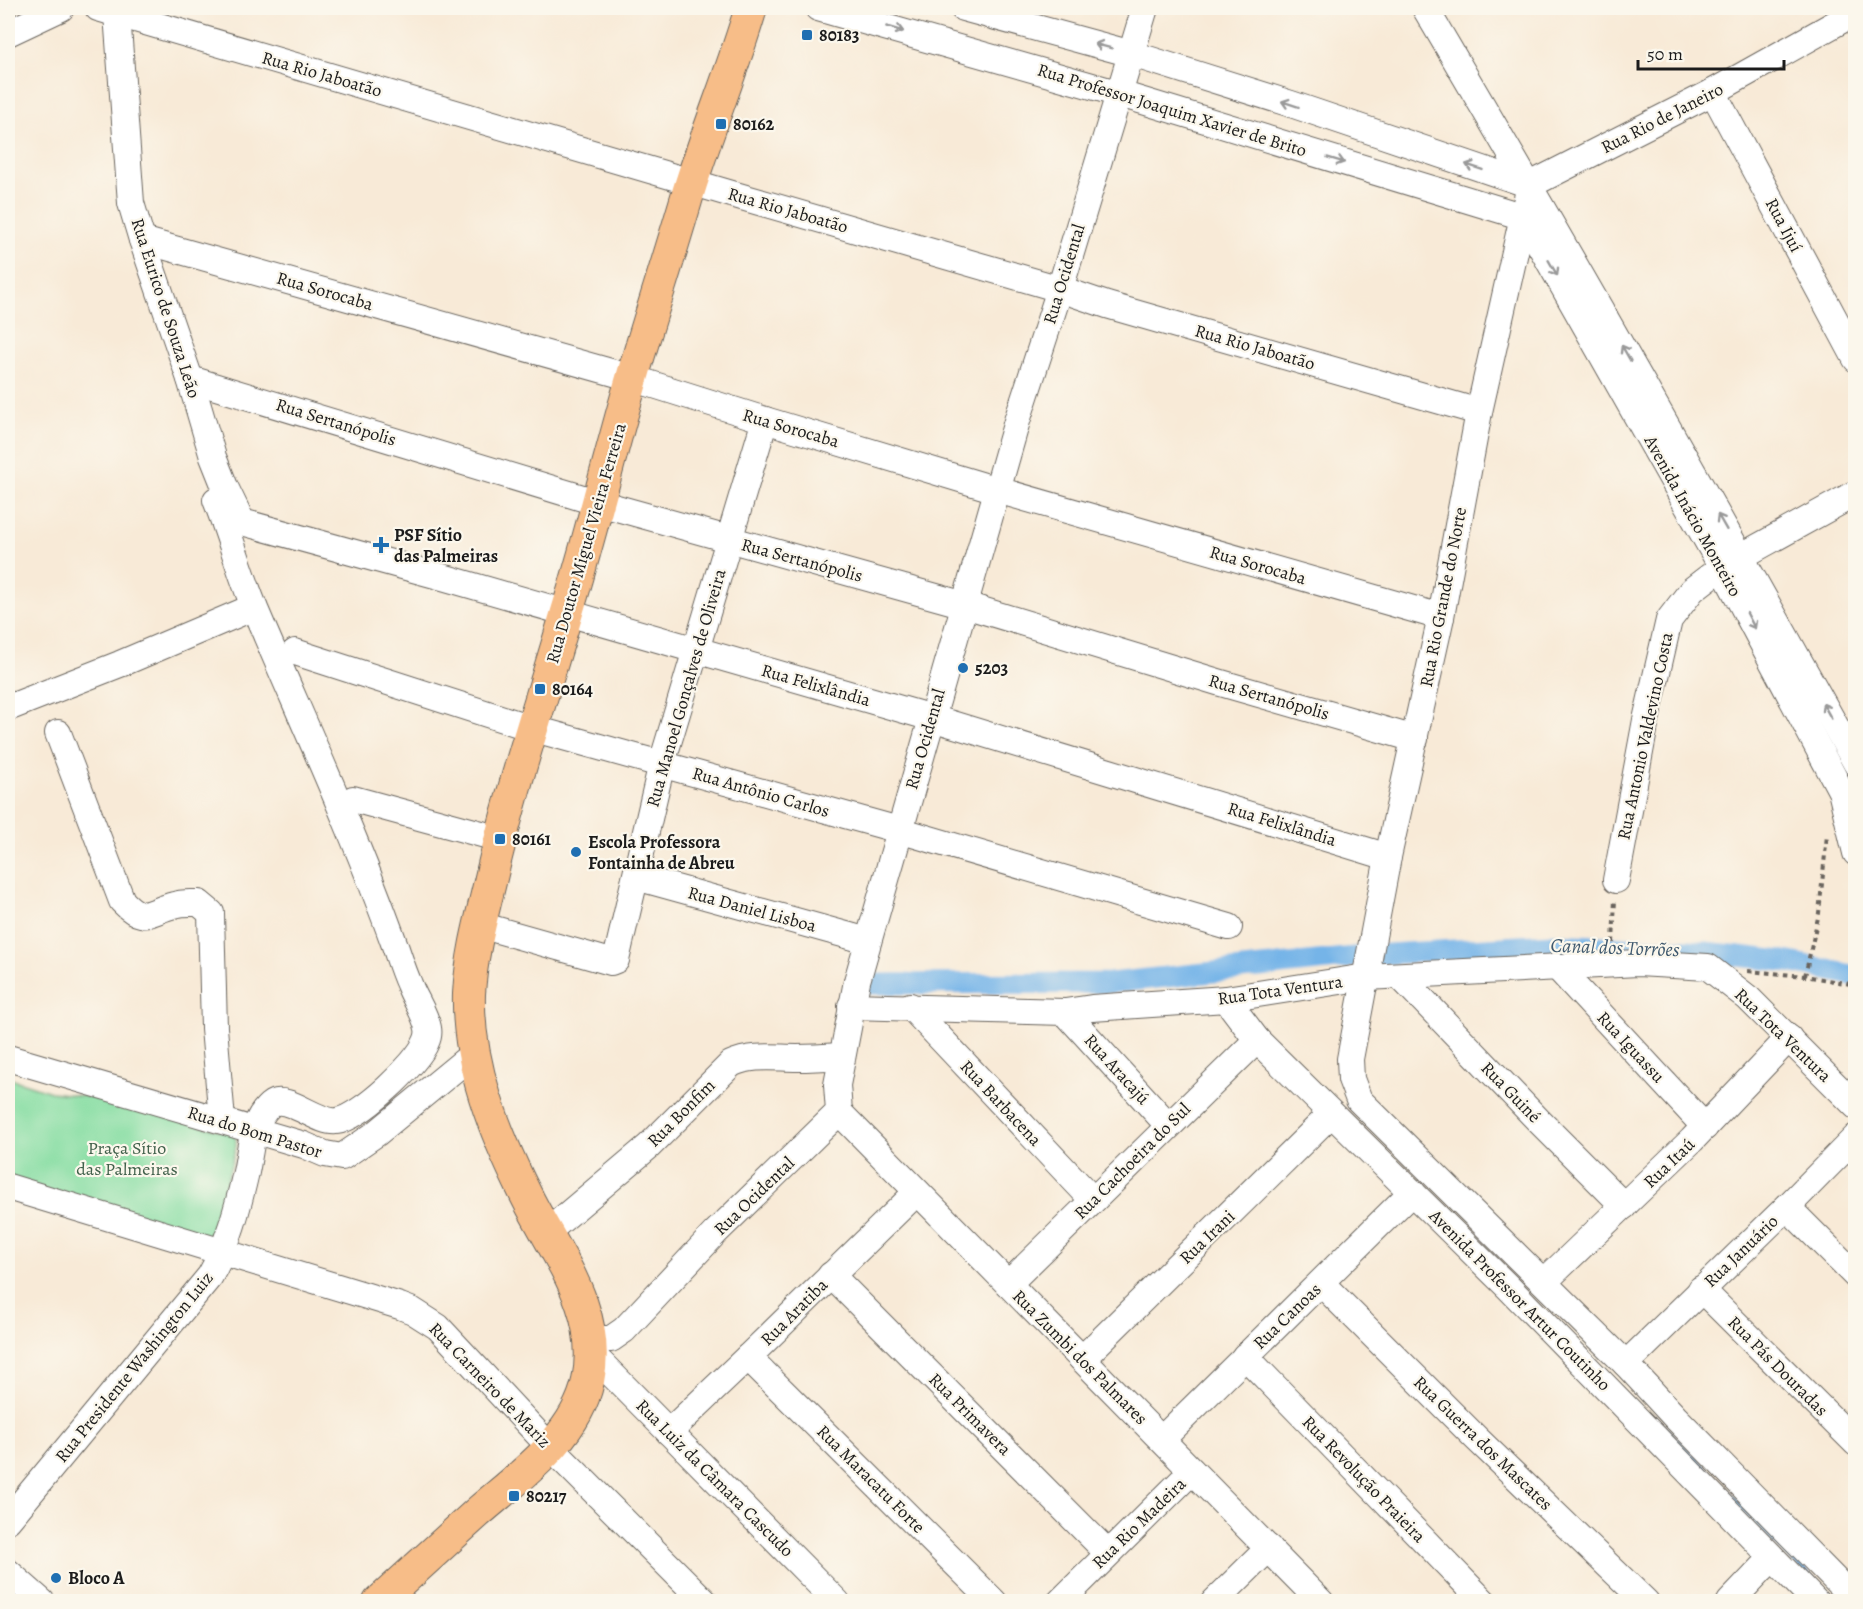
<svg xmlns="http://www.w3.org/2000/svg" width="1863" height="1609" viewBox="0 0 1863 1609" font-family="Alegreya,serif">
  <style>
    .green { fill: #85dda2; stroke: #507c5f; stroke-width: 1.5 }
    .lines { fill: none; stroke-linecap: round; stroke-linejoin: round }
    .stream { stroke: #74b4e8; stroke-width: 6 }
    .canal { stroke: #74b4e8; stroke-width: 21 }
    .minor-casing { stroke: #69645d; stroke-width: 28 }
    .major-casing { stroke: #69645d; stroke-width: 34 }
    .path { stroke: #69645d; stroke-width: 4; stroke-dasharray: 4.5 4.5; stroke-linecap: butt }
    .minor { stroke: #fff; stroke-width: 26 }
    .major { stroke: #f7bd88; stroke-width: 32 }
    .oneway { stroke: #999 }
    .poi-dot { fill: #1f6fb2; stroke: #fbf7ec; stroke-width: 2 }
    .labels { text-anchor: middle; stroke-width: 4.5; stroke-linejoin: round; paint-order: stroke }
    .poi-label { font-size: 18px; font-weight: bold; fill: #1c1c1c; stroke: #fbf7ec; text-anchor: start }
    .street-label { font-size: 18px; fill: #1c1c1c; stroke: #fbf7ec }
    .park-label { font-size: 18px; fill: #41604b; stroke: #fbf7ec }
    .water-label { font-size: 20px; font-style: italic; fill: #3f596e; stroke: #fbf7ec }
  </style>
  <rect width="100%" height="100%" fill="#fbf7ec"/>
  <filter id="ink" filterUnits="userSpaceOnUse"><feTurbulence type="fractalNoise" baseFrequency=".0167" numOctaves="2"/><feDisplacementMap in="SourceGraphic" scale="12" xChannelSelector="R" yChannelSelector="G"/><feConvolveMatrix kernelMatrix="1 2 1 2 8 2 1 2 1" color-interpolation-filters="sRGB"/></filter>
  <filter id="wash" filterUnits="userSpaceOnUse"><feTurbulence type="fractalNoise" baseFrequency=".008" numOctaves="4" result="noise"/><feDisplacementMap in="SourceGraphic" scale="24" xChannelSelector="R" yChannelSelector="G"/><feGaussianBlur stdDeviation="1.35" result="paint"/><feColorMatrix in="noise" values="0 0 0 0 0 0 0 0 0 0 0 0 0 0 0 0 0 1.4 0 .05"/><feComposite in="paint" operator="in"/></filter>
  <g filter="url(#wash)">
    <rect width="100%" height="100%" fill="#f8ead7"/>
    <path class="green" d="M8 1078 51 1092 111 1100 233 1134 236 1139V1147L213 1232 206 1236 8 1183Z"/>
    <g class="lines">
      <path class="stream" d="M1655 1419 1835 1602"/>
      <g class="canal">
        <path d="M1373 955 1552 944 1688 950 1790 962 1856 976"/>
        <path d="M866 984 1110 983 1355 957"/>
      </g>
    </g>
  </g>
  <g filter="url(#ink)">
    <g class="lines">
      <g class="minor-casing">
        <g id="minor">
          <path d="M98 8 742 197 1060 289 1107 305 1479 412"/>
          <path d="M818 8 1120 94 1524 217"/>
          <path d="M963 8 1132 54 1291 104 1530 185"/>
          <path d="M1425 8C1572 257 1715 509 1856 763"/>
          <path d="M117 14 131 203 142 240 190 379 213 457 225 487 242 522 446 578 932 718 1388 857"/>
          <path d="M8 33 61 8"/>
          <path d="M1713 92 1856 359"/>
          <path d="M1530 185 1479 412 1441 617 1388 857 1350 1059 1351 1079 1359 1100 1626 1364 1675 1417 1856 1601"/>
          <path d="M1530 185 1713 92 1856 12"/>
          <path d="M1524 217 1722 567 1841 791 1856 853"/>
          <path d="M142 240 632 378 765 420 997 490 1441 617"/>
          <path d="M190 379 599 503 965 605 1221 683 1415 739"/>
          <path d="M295 652 531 728 899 830 1229 927"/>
          <path d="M8 708 120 664 254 607"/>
          <path d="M58 733 122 901C144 924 148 912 174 905 182 902 191 903 199 903L211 913 214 1028 222 1120"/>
          <path d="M353 799 500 839"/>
          <path d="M636 877 868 941"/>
          <path d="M1616 880 1646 720 1669 620 1692 590 1722 567 1856 493"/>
          <path d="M480 925 611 962 616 960 662 763 765 420"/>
          <path d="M1556 966 1705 1127"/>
          <path d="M1400 976 1539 1121 1624 1206"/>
          <path d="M1226 999 1257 1040 1508 1287 1816 1602"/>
          <path d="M851 1006 1065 1012 1092 1008 1226 999 1366 977 1638 963 1708 967 1748 998 1856 1106"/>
          <path d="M910 1006 1093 1200"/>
          <path d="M1065 1012 1168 1125"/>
          <path d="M8 1058 304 1145 325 1154 342 1157 377 1133 473 1054"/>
          <path d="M839 1112 1321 1602"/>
          <path d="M8 1187 400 1306 413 1311 438 1327 550 1447 705 1602"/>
          <path d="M1787 1207 1856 1276"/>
          <path d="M546 1233 649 1146 731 1064C752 1054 775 1058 797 1058 812 1058 827 1057 841 1056"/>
          <path d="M831 1275 1108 1553"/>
          <path d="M1544 1282 1692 1140 1789 1038"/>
          <path d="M1321 1283 1476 1438 1646 1602"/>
          <path d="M1008 1284 1257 1040"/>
          <path d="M1701 1289 1856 1443"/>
          <path d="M589 1339H611L624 1330 715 1233 839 1112 837 1085 857 981 1017 421 1060 289 1145 8"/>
          <path d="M592 1354 837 1602"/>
          <path d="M1245 1356 1484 1602"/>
          <path d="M748 1357 994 1602"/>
          <path d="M1082 1359 1331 1114"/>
          <path d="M1626 1364 1787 1207 1856 1137"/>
          <path d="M669 1432 748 1357 917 1192"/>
          <path d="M1162 1439 1412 1192"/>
          <path d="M8 1520 210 1276C228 1245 238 1207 246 1172 251 1149 251 1122 270 1105 286 1092 317 1124 337 1121 360 1118 418 1063 426 1042 428 1038 429 1033 428 1028 425 1013 414 998 409 984 403 971 399 957 394 943 353 829 302 720 255 609 240 573 230 535 216 500"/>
          <path d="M8 1572 42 1602"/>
          <path d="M1060 1602 1192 1471"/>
          <path d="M1214 1602 1269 1548"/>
          <path d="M1730 1602 1772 1558"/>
        </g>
      </g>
      <g class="major-casing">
        <path id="major" d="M379 1602C412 1572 444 1543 477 1513 518 1477 576 1438 588 1381 603 1310 555 1254 526 1195 495 1133 467 1064 469 994 471 956 481 919 490 882 511 790 541 702 567 612 591 534 610 454 633 375 651 313 671 252 689 190 708 129 733 69 751 8"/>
      </g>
      <g class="path">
        <path d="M1613 943 1615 899"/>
        <path d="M1748 971 1805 976 1856 985"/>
        <path d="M1805 976 1819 913 1827 835"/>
      </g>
      <use href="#minor" class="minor"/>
      <use href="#major" class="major"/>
    </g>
    <defs><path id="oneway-shaft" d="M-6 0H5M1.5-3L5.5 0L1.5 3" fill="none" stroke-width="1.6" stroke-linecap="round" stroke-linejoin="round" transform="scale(1.5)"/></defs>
    <g class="oneway">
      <use href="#oneway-shaft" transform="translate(895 29) rotate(16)"/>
      <use href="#oneway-shaft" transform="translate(1103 46) rotate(-165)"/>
      <use href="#oneway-shaft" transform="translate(1290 104) rotate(-162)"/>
      <use href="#oneway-shaft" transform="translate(1336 160) rotate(17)"/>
      <use href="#oneway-shaft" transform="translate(1474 167) rotate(-161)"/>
      <use href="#oneway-shaft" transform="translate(1553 268) rotate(60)"/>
      <use href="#oneway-shaft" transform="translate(1626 353) rotate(-120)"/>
      <use href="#oneway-shaft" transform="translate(1722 522) rotate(-120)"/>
      <use href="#oneway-shaft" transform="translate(1751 621) rotate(62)"/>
      <use href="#oneway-shaft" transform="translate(1827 711) rotate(-119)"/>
    </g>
  </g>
  <g class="poi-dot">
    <rect x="801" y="29" width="12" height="12" rx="3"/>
    <rect x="715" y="118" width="12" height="12" rx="3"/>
    <path d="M378 536h6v6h6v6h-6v6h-6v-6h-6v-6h6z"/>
    <circle cx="963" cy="668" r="6"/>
    <rect x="534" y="683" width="12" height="12" rx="3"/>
    <rect x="494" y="833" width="12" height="12" rx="3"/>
    <circle cx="576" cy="852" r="6"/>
    <rect x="508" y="1490" width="12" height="12" rx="3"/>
    <circle cx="56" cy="1578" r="6"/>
  </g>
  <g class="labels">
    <g class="poi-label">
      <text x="819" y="41">80183</text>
      <text x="733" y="130">80162</text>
      <text x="394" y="541">PSF Sítio<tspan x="394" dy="21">das Palmeiras</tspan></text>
      <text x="975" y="674">5203</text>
      <text x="552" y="695">80164</text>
      <text x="512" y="845">80161</text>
      <text x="588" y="848">Escola Professora<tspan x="588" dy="21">Fontainha de Abreu</tspan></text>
      <text x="526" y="1502">80217</text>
      <text x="68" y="1584">Bloco A</text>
    </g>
    <g class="street-label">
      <text transform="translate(322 74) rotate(16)" y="6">Rua Rio Jaboatão</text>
      <text transform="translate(1172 110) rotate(17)" y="6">Rua Professor Joaquim Xavier de Brito</text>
      <text transform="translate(1662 118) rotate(-27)" y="6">Rua Rio de Janeiro</text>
      <text transform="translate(788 210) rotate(16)" y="6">Rua Rio Jaboatão</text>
      <text transform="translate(1784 225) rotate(62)" y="6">Rua Ijuí</text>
      <text transform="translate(1064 274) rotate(-73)" y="6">Rua Ocidental</text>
      <text transform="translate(325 291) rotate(16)" y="6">Rua Sorocaba</text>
      <text transform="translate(166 308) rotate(72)" y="6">Rua Eurico de Souza Leão</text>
      <text transform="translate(1255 347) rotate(16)" y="6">Rua Rio Jaboatão</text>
      <text transform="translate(336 422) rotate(17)" y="6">Rua Sertanópolis</text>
      <text transform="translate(791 428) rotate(16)" y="6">Rua Sorocaba</text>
      <text transform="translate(1693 516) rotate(61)" y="6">Avenida Inácio Monteiro</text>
      <text transform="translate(586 543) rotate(-74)" y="6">Rua Doutor Miguel Vieira Ferreira</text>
      <text transform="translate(802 560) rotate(15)" y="6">Rua Sertanópolis</text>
      <text transform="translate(1258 565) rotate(16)" y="6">Rua Sorocaba</text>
      <text transform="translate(1443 597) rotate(-79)" y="6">Rua Rio Grande do Norte</text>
      <text transform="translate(816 685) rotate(16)" y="6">Rua Felixlândia</text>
      <text transform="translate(686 688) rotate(-74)" y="6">Rua Manoel Gonçalves de Oliveira</text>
      <text transform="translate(1269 697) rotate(16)" y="6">Rua Sertanópolis</text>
      <text transform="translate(1645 736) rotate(-78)" y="6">Rua Antonio Valdevino Costa</text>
      <text transform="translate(925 739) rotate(-74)" y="6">Rua Ocidental</text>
      <text transform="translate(761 792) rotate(16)" y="6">Rua Antônio Carlos</text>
      <text transform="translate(1282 824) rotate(17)" y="6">Rua Felixlândia</text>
      <text transform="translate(752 909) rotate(15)" y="6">Rua Daniel Lisboa</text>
      <text transform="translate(1280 990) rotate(-8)" y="6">Rua Tota Ventura</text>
      <text transform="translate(1783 1035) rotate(44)" y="6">Rua Tota Ventura</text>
      <text transform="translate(1631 1047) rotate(47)" y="6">Rua Iguassu</text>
      <text transform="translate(1117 1069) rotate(48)" y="6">Rua Aracajú</text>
      <text transform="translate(1511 1092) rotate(46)" y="6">Rua Guiné</text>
      <text transform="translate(1001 1103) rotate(47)" y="6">Rua Barbacena</text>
      <text transform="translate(681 1113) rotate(-45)" y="6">Rua Bonfim</text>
      <text transform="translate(255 1132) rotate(17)" y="6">Rua do Bom Pastor</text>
      <text transform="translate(1132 1161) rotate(-45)" y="6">Rua Cachoeira do Sul</text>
      <text transform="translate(1669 1163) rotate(-44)" y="6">Rua Itaú</text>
      <text transform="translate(754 1196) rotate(-44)" y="6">Rua Ocidental</text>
      <text transform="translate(1207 1237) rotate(-44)" y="6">Rua Irani</text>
      <text transform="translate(1741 1251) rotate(-44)" y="6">Rua Januário</text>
      <text transform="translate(1520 1300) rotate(45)" y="6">Avenida Professor Artur Coutinho</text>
      <text transform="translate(794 1312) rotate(-45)" y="6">Rua Aratiba</text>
      <text transform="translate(1287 1316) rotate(-44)" y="6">Rua Canoas</text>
      <text transform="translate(1080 1357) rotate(45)" y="6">Rua Zumbi dos Palmares</text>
      <text transform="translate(1778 1366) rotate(45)" y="6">Rua Pás Douradas</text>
      <text transform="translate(134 1367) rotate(-51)" y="6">Rua Presidente Washington Luiz</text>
      <text transform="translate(490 1385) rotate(46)" y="6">Rua Carneiro de Mariz</text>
      <text transform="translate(970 1414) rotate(45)" y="6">Rua Primavera</text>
      <text transform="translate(1483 1443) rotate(44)" y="6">Rua Guerra dos Mascates</text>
      <text transform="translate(715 1478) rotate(45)" y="6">Rua Luiz da Câmara Cascudo</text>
      <text transform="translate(871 1479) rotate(45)" y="6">Rua Maracatu Forte</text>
      <text transform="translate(1364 1479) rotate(46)" y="6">Rua Revolução Praieira</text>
      <text transform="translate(1139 1523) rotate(-44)" y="6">Rua Rio Madeira</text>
    </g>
    <g class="park-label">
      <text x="127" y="1154">Praça Sítio<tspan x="127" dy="21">das Palmeiras</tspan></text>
    </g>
    <g class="water-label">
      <text transform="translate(1615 947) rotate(2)" y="7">Canal dos Torrões</text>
    </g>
  </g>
  <rect width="1863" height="1609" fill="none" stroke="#fbf7ec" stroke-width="30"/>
  <path d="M1638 60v9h146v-9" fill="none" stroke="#1c1c1c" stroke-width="3"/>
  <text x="1647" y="60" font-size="18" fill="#1c1c1c" stroke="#fbf7ec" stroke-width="4.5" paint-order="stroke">50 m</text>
</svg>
